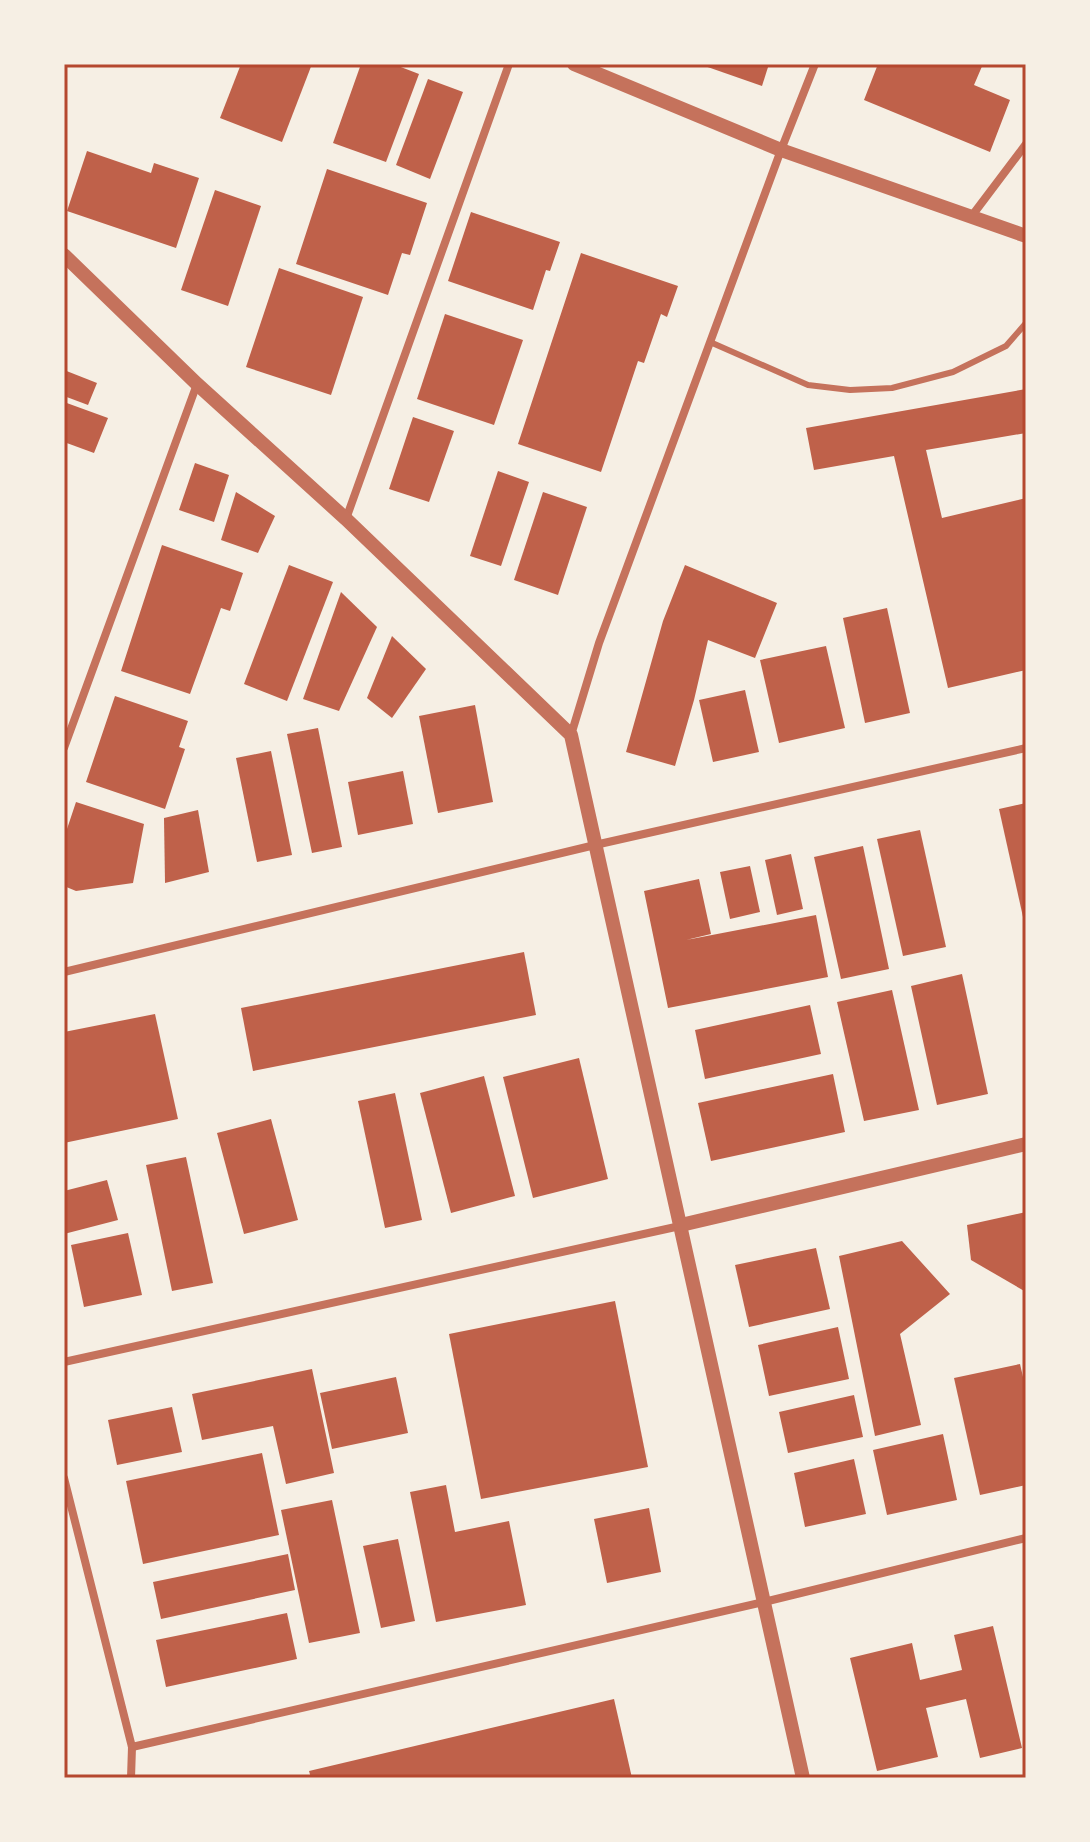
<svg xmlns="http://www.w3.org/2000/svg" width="1090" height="1842" viewBox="0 0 1090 1842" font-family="Rubik,sans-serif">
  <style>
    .building { fill: #bf614a }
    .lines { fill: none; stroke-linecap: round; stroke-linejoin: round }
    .service { stroke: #c5725c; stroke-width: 6 }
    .minor { stroke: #c5725c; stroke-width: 8 }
    .tertiary { stroke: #c5725c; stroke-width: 14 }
    .neatline { fill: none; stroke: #b5482f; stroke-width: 3 }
  </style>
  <rect width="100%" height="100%" fill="#f6efe4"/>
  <g class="building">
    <path d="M241 64H312L282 142 220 118Z"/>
    <path d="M361 64H393L419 74 386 162 333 143Z"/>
    <path d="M699 64H769L762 86Z"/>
    <path d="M878 64H983L974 85 1010 100 990 152 864 100Z"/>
    <path d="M428 79 463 92 430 179 396 165Z"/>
    <path d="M87 151 151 173 154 163 199 178 176 248 67 211Z"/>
    <path d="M327 169 427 203 410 255 402 253 388 295 296 264Z"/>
    <path d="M215 190 261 206 228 306 181 290Z"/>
    <path d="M471 212 560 242 550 271 546 270 533 310 448 281Z"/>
    <path d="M581 253 678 286 667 317 661 314 644 363 638 361 601 472 518 444Z"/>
    <path d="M279 268 363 297 331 395 246 367Z"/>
    <path d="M445 314 523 340 494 425 417 399Z"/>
    <path d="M64 370 97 383 88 405 64 396Z"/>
    <path d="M1026 389V433L926 450 942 518 1026 498V670L948 688 894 456 814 470 806 428Z"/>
    <path d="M64 402 108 418 94 453 64 442Z"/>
    <path d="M413 417 454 431 429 502 389 489Z"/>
    <path d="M195 463 229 475 214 522 179 510Z"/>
    <path d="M498 471 529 482 501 566 470 556Z"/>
    <path d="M236 492 275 516 258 553 221 540Z"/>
    <path d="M543 492 587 507 558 595 514 580Z"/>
    <path d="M162 545 243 573 230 611 221 608 190 694 121 671Z"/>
    <path d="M289 565 333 582 287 701 244 684Z"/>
    <path d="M685 565 777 603 755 658 708 640 694 700 675 766 626 752 663 621Z"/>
    <path d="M341 592 377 627 339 711 303 699Z"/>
    <path d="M887 608 910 713 865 723 843 618Z"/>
    <path d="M392 636 426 669 392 718 367 698Z"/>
    <path d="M826 646 845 728 779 743 760 660Z"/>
    <path d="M745 690 759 752 713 762 699 700Z"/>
    <path d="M115 696 188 721 179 747 185 749 165 809 86 782Z"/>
    <path d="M475 705 493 802 438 813 419 716Z"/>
    <path d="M318 728 342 847 312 853 287 734Z"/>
    <path d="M271 751 292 855 257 862 236 758Z"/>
    <path d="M403 771 413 824 358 835 348 782Z"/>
    <path d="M76 802 144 824 133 883 76 891 64 886V838Z"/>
    <path d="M1026 803V926H1025L999 809Z"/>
    <path d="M198 810 209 872 165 883 164 818Z"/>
    <path d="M920 830 946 947 903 956 877 839Z"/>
    <path d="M863 846 889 969 841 979 814 857Z"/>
    <path d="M791 854 803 909 777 915 765 860Z"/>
    <path d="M750 866 760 912 730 919 720 872Z"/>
    <path d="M699 879 711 934 686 940 816 915 828 977 668 1008 644 891Z"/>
    <path d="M524 952 536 1015 253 1071 241 1008Z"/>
    <path d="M962 974 988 1094 937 1105 911 986Z"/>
    <path d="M892 990 919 1110 864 1121 837 1002Z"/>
    <path d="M810 1005 821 1054 705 1079 695 1030Z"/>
    <path d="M155 1014 178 1119 64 1143V1032Z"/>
    <path d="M579 1058 608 1179 533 1198 503 1077Z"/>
    <path d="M833 1074 845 1132 711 1161 698 1103Z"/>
    <path d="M484 1076 515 1196 451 1213 420 1093Z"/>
    <path d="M395 1093 422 1220 385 1228 358 1101Z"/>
    <path d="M271 1119 298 1220 244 1234 217 1133Z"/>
    <path d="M186 1157 213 1283 172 1291 146 1165Z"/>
    <path d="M107 1180 118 1220 64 1234V1191Z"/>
    <path d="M1026 1212V1292L971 1260 967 1225Z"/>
    <path d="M128 1233 142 1295 84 1307 71 1245Z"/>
    <path d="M902 1241 950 1294 900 1334 921 1425 875 1436 839 1256Z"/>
    <path d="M816 1248 830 1309 749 1327 735 1265Z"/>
    <path d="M615 1301 648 1467 481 1499 449 1334Z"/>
    <path d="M838 1327 849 1379 769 1396 758 1345Z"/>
    <path d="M1020 1364 1026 1390V1485L980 1495 954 1378Z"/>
    <path d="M312 1369 334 1473 286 1484 273 1426 202 1440 192 1394Z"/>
    <path d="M396 1377 408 1433 332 1449 320 1393Z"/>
    <path d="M854 1395 863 1437 788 1453 779 1412Z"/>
    <path d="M172 1407 182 1452 117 1465 108 1420Z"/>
    <path d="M943 1434 957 1500 887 1515 873 1450Z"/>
    <path d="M262 1453 279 1535 143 1564 126 1481Z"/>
    <path d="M854 1459 866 1514 805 1527 794 1473Z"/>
    <path d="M446 1485 455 1532 509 1521 526 1605 436 1622 410 1492Z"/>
    <path d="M332 1500 360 1633 309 1643 281 1510Z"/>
    <path d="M649 1508 661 1572 607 1583 594 1519Z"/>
    <path d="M398 1539 415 1621 381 1628 363 1546Z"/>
    <path d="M288 1554 295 1590 161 1619 153 1582Z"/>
    <path d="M287 1613 297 1659 166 1687 156 1640Z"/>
    <path d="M993 1626 1022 1748 980 1758 966 1699 926 1708 938 1757 877 1771 850 1658 912 1643 920 1680 962 1670 954 1635Z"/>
    <path d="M614 1699 632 1778H311L309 1771Z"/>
  </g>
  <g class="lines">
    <path class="service" d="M710 342 808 385 850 390 892 388 953 372 1006 346 1026 323"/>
    <g class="minor">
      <path d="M971 217 1026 144"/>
      <path d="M346 519 509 64"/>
      <path d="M571 735 599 643 781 150 815 64"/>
      <path d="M64 748 197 384"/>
      <path d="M64 972 595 845 1026 748"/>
      <path d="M64 1362 680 1226"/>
      <path d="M64 1478 132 1747 131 1778"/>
      <path d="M132 1747 764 1602 1026 1538"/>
    </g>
    <g class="tertiary">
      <path d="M574 64 781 150 1026 236"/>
      <path d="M64 255 197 384 346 519 571 735 803 1778"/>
      <path d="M681 1225 1026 1144"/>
    </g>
  </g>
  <rect width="1090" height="1842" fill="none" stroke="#f6efe4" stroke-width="132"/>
  <rect x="66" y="66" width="958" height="1710" class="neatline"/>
</svg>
